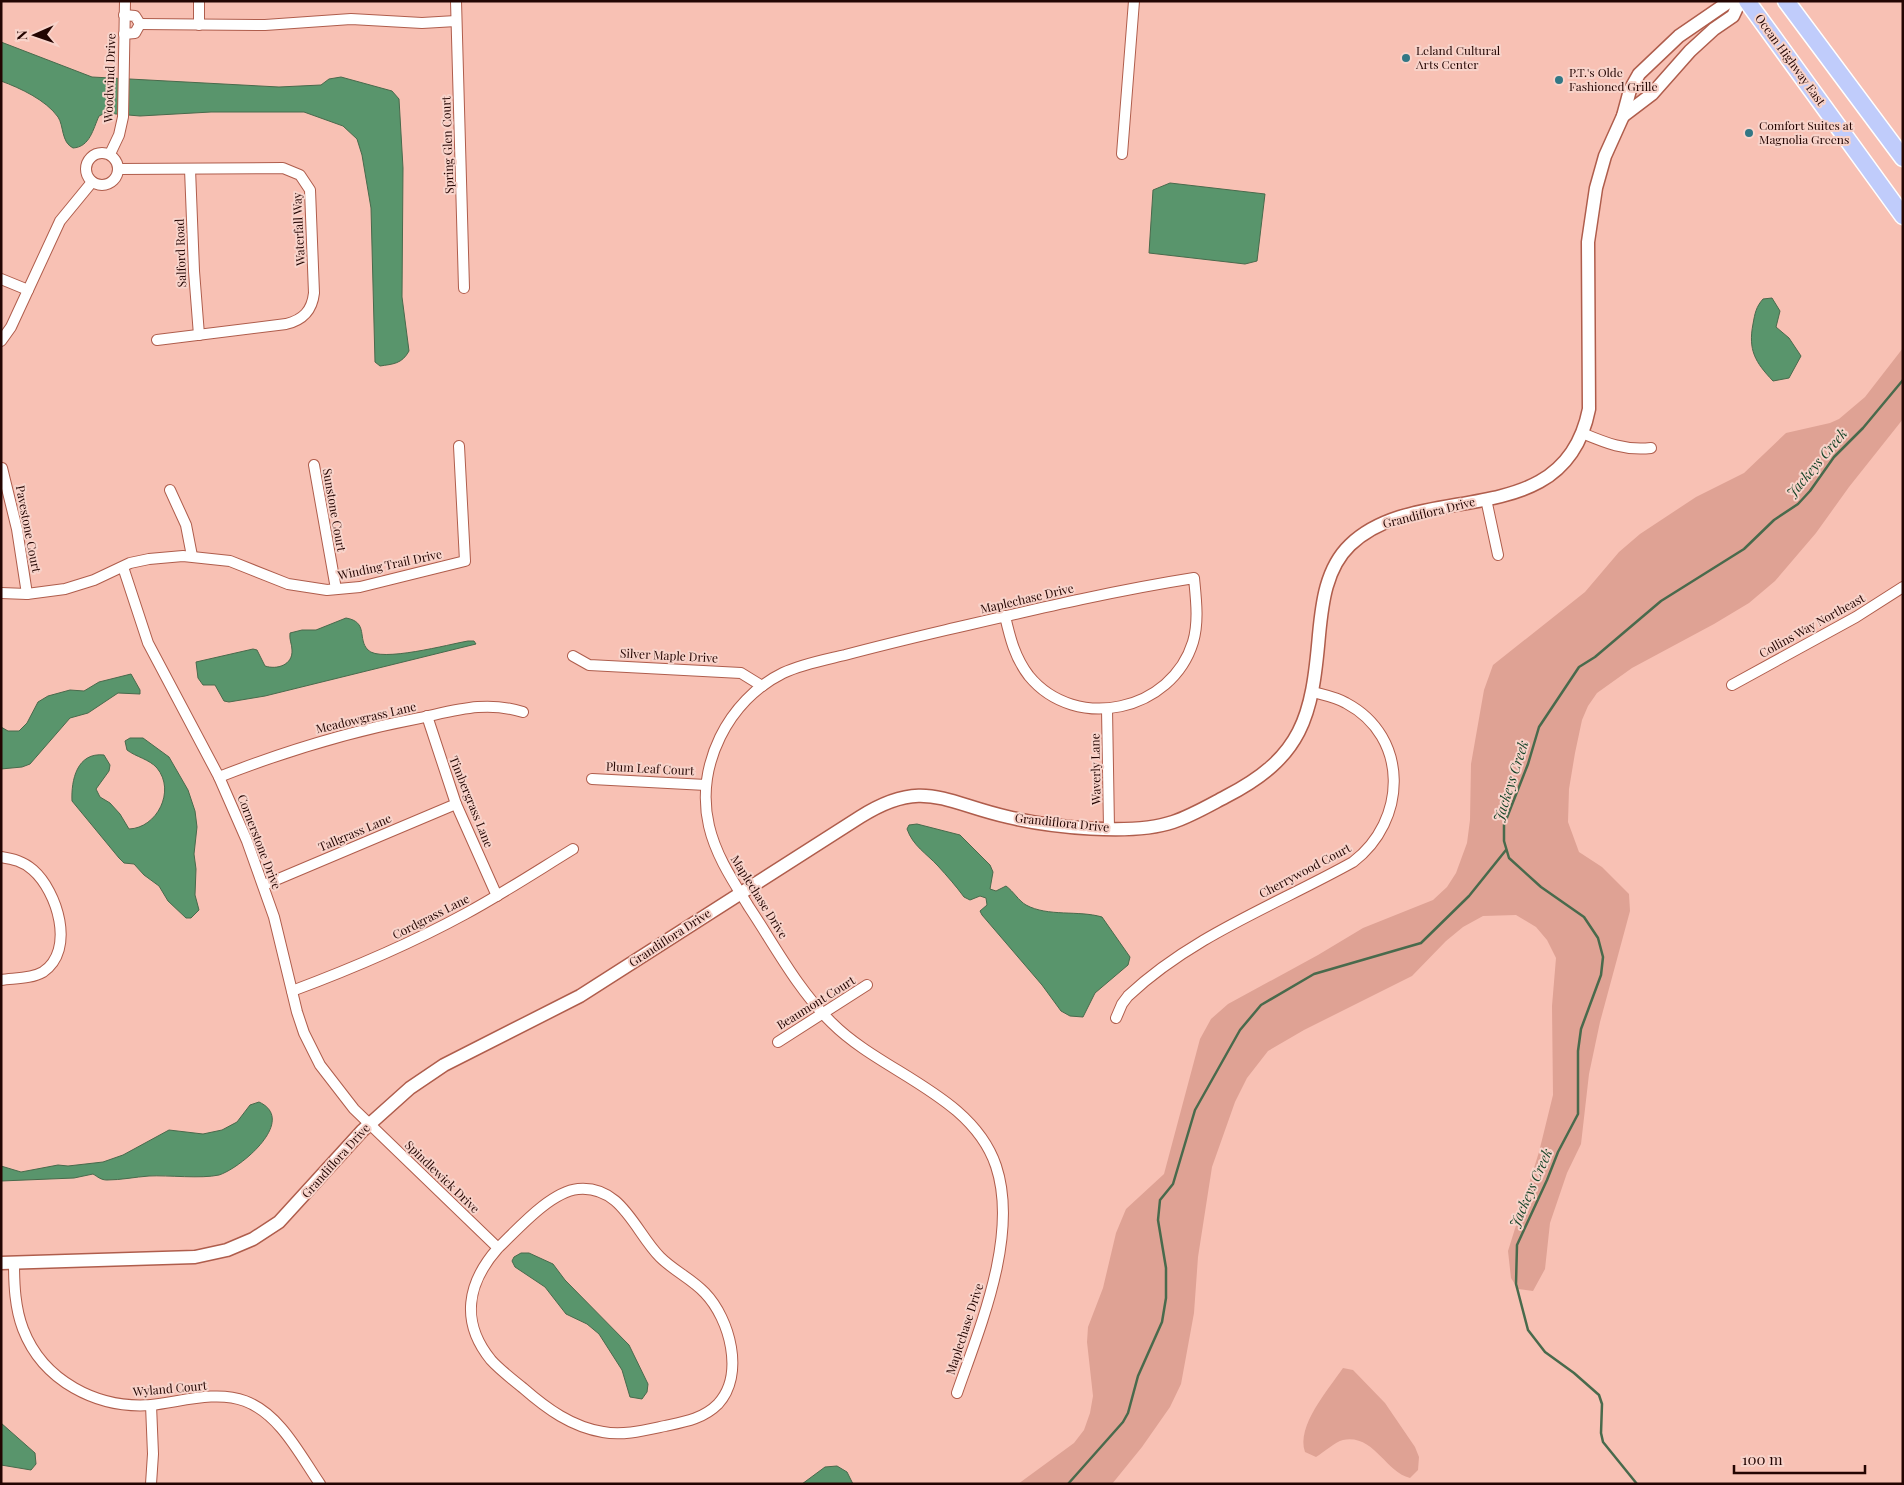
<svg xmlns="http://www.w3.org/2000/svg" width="1904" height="1485" viewBox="0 0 1904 1485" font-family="'Playfair Display',serif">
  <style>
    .green { fill: #dfa294 }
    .water { fill: #59956c; stroke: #496a4c }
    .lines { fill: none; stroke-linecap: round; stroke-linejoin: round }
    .stream { stroke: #496a4c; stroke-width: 2.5 }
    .minor-casing { stroke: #af5d4c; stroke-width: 12 }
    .tertiary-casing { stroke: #af5d4c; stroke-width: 15 }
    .trunk-casing { stroke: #fff; stroke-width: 19 }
    .minor { stroke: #fff; stroke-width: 10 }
    .tertiary { stroke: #fff; stroke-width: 12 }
    .trunk { stroke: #c0ccfb; stroke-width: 16 }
    .poi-dot { fill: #327785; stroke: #f8d3ca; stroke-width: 2 }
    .labels { text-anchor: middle; stroke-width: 4; stroke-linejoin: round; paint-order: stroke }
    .poi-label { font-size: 12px; fill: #230502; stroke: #f8d3ca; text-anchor: start }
    .street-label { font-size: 12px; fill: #230502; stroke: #f8d3ca }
    .water-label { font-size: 14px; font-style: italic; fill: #154327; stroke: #f8d3ca }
  </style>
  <rect width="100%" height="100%" fill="#f8c1b4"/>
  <g class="green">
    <path d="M1903 348V419L1849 487 1816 533 1775 581 1749 603 1714 624 1632 668 1597 693 1588 706 1582 720 1575 753 1569 789 1568 822 1579 852 1602 867 1629 894 1630 911 1600 1022 1589 1074 1581 1144 1567 1173 1550 1223 1545 1269 1533 1291 1518 1289 1511 1278 1508 1251 1539 1152 1553 1095 1552 1006 1556 958 1547 940 1536 927 1516 915 1483 916 1463 927 1446 941 1412 976 1304 1030 1268 1051 1247 1078 1235 1102 1212 1167 1198 1257 1194 1313 1181 1384 1170 1407 1142 1447 1112 1484H1018L1074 1443 1084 1430 1090 1413 1093 1396 1087 1342 1088 1327 1103 1288 1116 1233 1126 1209 1164 1174 1200 1039 1211 1019 1228 1004 1318 955 1363 928 1433 900 1447 887 1456 873 1467 843 1470 820 1471 764 1484 690 1493 665 1585 592 1619 552 1640 534 1696 497 1744 473 1786 433 1830 423 1839 419 1865 397Z"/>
    <path d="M1343 1368 1353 1370 1385 1403 1415 1447 1419 1457 1418 1470 1410 1478C1385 1472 1374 1434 1343 1440 1335 1442 1324 1452 1316 1457L1305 1452C1296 1426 1328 1390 1343 1368Z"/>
  </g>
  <g class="water">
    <path d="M1 42 92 77 279 87 321 85 329 79 341 77 392 91 399 99 403 168 402 297 409 351C402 364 393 364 380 366L375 362 371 208 362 155 357 139 343 126 304 112H211L140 116 105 113 99 116C93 129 90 147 73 148 61 142 64 126 58 117 46 100 20 88 1 81Z"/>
    <path d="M1170 183 1265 194 1257 261 1245 264 1149 253 1153 190Z"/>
    <path d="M1772 298 1780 311 1776 327 1789 338 1801 356 1789 378 1773 381C1755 362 1748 350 1753 324 1755 313 1756 307 1763 299Z"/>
    <path d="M346 618C369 622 357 639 368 650 380 663 450 644 468 641H474L476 644 265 696 229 702 224 701 215 685H203L198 678 196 662 253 649 257 650 265 666C277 670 293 665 292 650 292 644 289 640 290 633L302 630H316Z"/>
    <path d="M131 674 140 690V694L118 693 88 713 70 718 30 764 22 767 1 769V727L8 731H19L27 723 38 702 48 696 70 690 84 691 99 682Z"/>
    <path d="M130 738H143L169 757 188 790 195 811 197 827 194 854 196 869 195 895 199 910 191 918H186L168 901 159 886 144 875 134 864 124 863 119 858 72 801C71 780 77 752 104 755L110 765 109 771 96 789 100 797 110 803 120 814 129 829C157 828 176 791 157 768 149 759 136 757 127 750L125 741Z"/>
    <path d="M917 824 960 835 990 865 993 872 990 889 996 891 1006 886C1013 891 1019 901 1026 905 1048 917 1078 910 1102 917L1130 957 1128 965 1095 993 1083 1017 1070 1016 1061 1011 1042 985 982 915 980 911 987 905 986 898 980 896 970 900 964 897C956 886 947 876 938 866 926 853 913 846 907 829L909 825Z"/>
    <path d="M259 1102C298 1120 241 1168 219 1175 201 1179 168 1175 149 1176 135 1177 121 1180 107 1180 101 1180 98 1177 93 1174L74 1178 1 1181V1166L21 1172 58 1165 68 1166 103 1162 123 1155 169 1130 203 1134 222 1130 237 1122 250 1105Z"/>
    <path d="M521 1253H529L553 1264 565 1280 629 1345 648 1384 647 1392 642 1399 630 1397 622 1370 599 1334 587 1324 566 1314 545 1287 515 1267 512 1261 514 1257Z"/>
    <path d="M1 1423 35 1453 36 1464 31 1470 1 1465Z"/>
    <path d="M837 1466 847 1472 853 1484H802L825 1467Z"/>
  </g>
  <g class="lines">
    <g class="stream">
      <path d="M1068 1484 1123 1422 1128 1413 1138 1376 1162 1322 1166 1298V1268L1158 1220 1160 1200 1173 1184 1195 1110 1240 1030 1261 1005 1314 974 1421 943 1469 896 1506 850"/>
      <path d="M1637 1484 1603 1442 1601 1433 1602 1404 1599 1395 1574 1373 1545 1352 1528 1330 1516 1284 1517 1245 1547 1180 1558 1152 1578 1114V1051L1581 1029 1601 975 1603 957 1598 938 1584 917 1541 887 1509 858 1504 841V825L1528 764 1539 727 1579 667 1595 657 1661 601 1744 549 1774 520 1798 504 1810 491 1834 457 1863 428 1903 380"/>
    </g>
    <g class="minor-casing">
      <g id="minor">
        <path d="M456 1 464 288"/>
        <path d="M140 24 265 25 351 19 422 23 456 21"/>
        <path d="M199 25V1"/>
        <path d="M124 34 135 33 140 24 135 16 124 15"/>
        <circle cx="102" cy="169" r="16"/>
        <path d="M110 154 119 135 123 117 125 1"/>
        <path d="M1122 154 1134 1"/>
        <path d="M119 169 283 168 300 175 310 190 314 293C312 311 303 320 286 324L157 340"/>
        <path d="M190 169 194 271 199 335"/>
        <path d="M1 279 28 290"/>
        <path d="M1 341 11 327 60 221 92 182"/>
        <path d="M1582 433C1606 443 1625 451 1651 448"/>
        <path d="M314 465 336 589"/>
        <path d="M2 468 17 529 27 594"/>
        <path d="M170 490 186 525 192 556"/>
        <path d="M1486 499 1498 555"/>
        <path d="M123 567 148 643 219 777 247 841 274 917 297 1012 304 1033 320 1065 354 1109 498 1248C467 1283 460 1322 491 1360 500 1370 512 1379 523 1388 547 1409 572 1427 603 1432 623 1436 646 1430 665 1426 684 1422 703 1419 718 1404 745 1375 730 1319 705 1293 692 1279 674 1271 660 1257 635 1232 622 1185 578 1189 550 1192 518 1229 498 1248"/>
        <path d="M1 593 27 594 65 589 94 580 130 563 149 559 183 556 230 561 288 584 327 590 360 587 465 561 459 446"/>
        <path d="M573 656 589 665 741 673 762 686"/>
        <path d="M1732 685 1856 617 1903 587"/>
        <path d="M1107 709 1109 828"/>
        <path d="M427 716 456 804 497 896"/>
        <path d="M219 777C283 752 347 732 415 719 454 711 484 700 523 712"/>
        <path d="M592 779 706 785"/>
        <path d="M1 857C13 859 23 861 33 870 57 891 76 950 43 972 31 979 14 978 1 980"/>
        <path d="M264 885 456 804"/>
        <path d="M292 991C351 969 410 944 465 914 502 894 537 871 573 849"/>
        <path d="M1116 1018 1122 1004 1128 996C1193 935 1276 905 1353 862 1407 821 1410 737 1346 703 1336 697 1324 695 1313 692"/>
        <path d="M778 1042 867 985"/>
        <path d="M14 1262C14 1285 15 1308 23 1329 43 1381 97 1409 151 1405 180 1402 216 1390 245 1401 280 1414 300 1455 320 1484"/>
        <path d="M957 1393C980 1327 1019 1235 996 1166 972 1095 882 1073 832 1023 798 990 775 946 749 907 733 881 716 856 709 826 695 766 728 700 783 673 802 664 824 660 845 655 879 646 912 638 946 630 1028 611 1111 591 1194 578 1196 599 1199 622 1193 642 1172 711 1076 733 1029 676 1015 658 1010 638 1005 616"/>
        <path d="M151 1484 153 1454 151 1405"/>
      </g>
    </g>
    <g class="tertiary-casing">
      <g id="tertiary">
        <path d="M1623 116 1652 94 1690 51 1714 29 1733 16 1740 1"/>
        <path d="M1 1263 195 1257 227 1250 253 1239 279 1222 362 1131 410 1088 444 1065 580 996 860 817C923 777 945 803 1008 817 1050 827 1132 836 1173 822 1191 816 1208 806 1225 797 1303 757 1312 717 1319 635 1322 603 1326 568 1350 545 1419 478 1564 536 1589 409L1588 242 1596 188 1605 156 1623 116 1630 90 1639 74 1679 36 1730 1"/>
      </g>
    </g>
    <g class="trunk-casing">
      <g id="trunk">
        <path d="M1747 1 1903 216"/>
        <path d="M1786 1 1903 158"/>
      </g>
    </g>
    <use href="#minor" class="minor"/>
    <use href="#tertiary" class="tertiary"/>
    <use href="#trunk" class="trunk"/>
  </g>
  <g class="poi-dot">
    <circle cx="1406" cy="58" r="5"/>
    <circle cx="1559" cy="80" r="5"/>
    <circle cx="1749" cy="133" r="5"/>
  </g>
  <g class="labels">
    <g class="poi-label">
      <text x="1416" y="55">Leland Cultural<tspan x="1416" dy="14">Arts Center</tspan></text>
      <text x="1569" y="77">P.T.'s Olde<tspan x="1569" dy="14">Fashioned Grille</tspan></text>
      <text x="1759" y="130">Comfort Suites at<tspan x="1759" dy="14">Magnolia Greens</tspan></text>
    </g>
    <g class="street-label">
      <text transform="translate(1790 60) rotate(54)" y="4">Ocean Highway East</text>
      <text transform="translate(110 78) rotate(-88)" y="4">Woodwind Drive</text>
      <text transform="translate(448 145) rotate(-92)" y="4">Spring Glen Court</text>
      <text transform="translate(299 229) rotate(-93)" y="4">Waterfall Way</text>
      <text transform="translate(181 253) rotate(-92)" y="4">Salford Road</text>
      <text transform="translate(334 510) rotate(80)" y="4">Sunstone Court</text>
      <text transform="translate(1429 513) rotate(-14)" y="4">Grandiflora Drive</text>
      <text transform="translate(28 529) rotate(79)" y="4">Pavestone Court</text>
      <text transform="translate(390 565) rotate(-12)" y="4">Winding Trail Drive</text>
      <text transform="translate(1027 599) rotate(-13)" y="4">Maplechase Drive</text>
      <text transform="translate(1812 626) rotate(-29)" y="4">Collins Way Northeast</text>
      <text transform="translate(669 656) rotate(3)" y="4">Silver Maple Drive</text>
      <text transform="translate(366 718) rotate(-13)" y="4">Meadowgrass Lane</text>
      <text transform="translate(650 769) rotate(3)" y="4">Plum Leaf Court</text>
      <text transform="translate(1096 769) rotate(-91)" y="4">Waverly Lane</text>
      <text transform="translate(471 802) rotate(68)" y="4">Timbergrass Lane</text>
      <text transform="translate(1062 823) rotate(6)" y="4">Grandiflora Drive</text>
      <text transform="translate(355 833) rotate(-23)" y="4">Tallgrass Lane</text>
      <text transform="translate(259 842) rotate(69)" y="4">Cornerstone Drive</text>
      <text transform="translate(1305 871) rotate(-28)" y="4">Cherrywood Court</text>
      <text transform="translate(759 897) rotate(58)" y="4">Maplechase Drive</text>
      <text transform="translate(431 917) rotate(-27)" y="4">Cordgrass Lane</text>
      <text transform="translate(670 938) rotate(-33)" y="4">Grandiflora Drive</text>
      <text transform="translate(816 1003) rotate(-32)" y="4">Beaumont Court</text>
      <text transform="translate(336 1161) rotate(-48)" y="4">Grandiflora Drive</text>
      <text transform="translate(442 1177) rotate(44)" y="4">Spindlewick Drive</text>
      <text transform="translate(965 1329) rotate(-72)" y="4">Maplechase Drive</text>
      <text transform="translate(170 1389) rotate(-5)" y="4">Wyland Court</text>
    </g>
    <g class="water-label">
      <text transform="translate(1817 463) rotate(-50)" y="5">Jackeys Creek</text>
      <text transform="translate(1511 781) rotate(-72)" y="5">Jackeys Creek</text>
      <text transform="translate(1531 1188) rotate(-66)" y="5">Jackeys Creek</text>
    </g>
  </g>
  <rect width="1904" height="1485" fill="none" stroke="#230502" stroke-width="5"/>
  <g transform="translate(35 35) rotate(268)" stroke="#f8d3ca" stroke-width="4" paint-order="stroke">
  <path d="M0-4L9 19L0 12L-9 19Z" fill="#230502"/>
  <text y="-8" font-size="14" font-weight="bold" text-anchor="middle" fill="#230502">N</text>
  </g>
  <path d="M1734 1465v8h131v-8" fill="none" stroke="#230502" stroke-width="2.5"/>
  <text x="1742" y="1465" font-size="15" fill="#230502" stroke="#f8d3ca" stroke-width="4" paint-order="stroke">100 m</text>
</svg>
